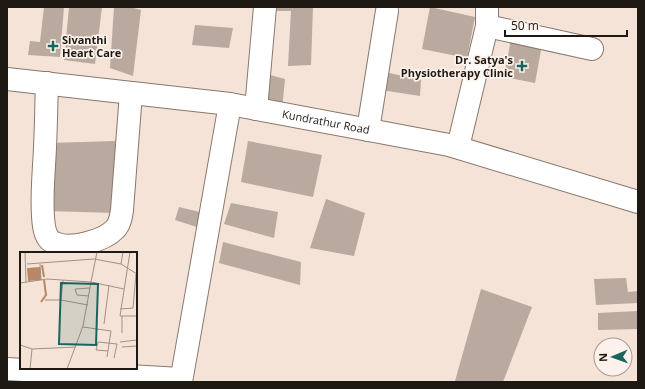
<svg xmlns="http://www.w3.org/2000/svg" width="645" height="389" viewBox="0 0 645 389" font-family="'Open Sans',sans-serif">
  <style>
    .building { fill: #baa99e }
    .lines { fill: none; stroke-linecap: round; stroke-linejoin: round }
    .minor-casing { stroke: #88786d; stroke-width: 24 }
    .minor { stroke: #fff; stroke-width: 22 }
    .poi-dot { fill: #18655f; stroke: #fdf2eb; stroke-width: 1.5 }
    .labels { text-anchor: middle; stroke-width: 3.5; stroke-linejoin: round; paint-order: stroke }
    .poi-label { font-size: 11px; font-weight: bold; fill: #1f1914; stroke: #fdf2eb; text-anchor: start }
    .street-label { font-size: 11px; fill: #1f1914; stroke: #fdf2eb }
    .inset-river { fill: none; stroke: #b88864; stroke-width: 2 }
    .inset-road { fill: none; stroke: #9f9289; stroke-width: 1 }
    .view { fill: #18655f; fill-opacity: 0.15; stroke: #18655f; stroke-width: 2 }
    .inset-edge { fill: none; stroke: #1f1914; stroke-width: 2 }
  </style>
  <rect width="100%" height="100%" fill="#f5e3d7"/>
  <g class="building">
    <path d="M44 7H64L60 57 28 55 30 41 40 42Z"/>
    <path d="M69 7H102L95 64 64 60Z"/>
    <path d="M114 7H130L141 10 133 76 110 68Z"/>
    <path d="M277 7H313L311 65 288 66 291 11H277Z"/>
    <path d="M430 7 475 17 467 58 422 49Z"/>
    <path d="M195 25 233 28 229 48 192 45Z"/>
    <path d="M511 39 542 45 535 83 504 77Z"/>
    <path d="M385 72 421 80 420 96 381 90Z"/>
    <path d="M266 74 285 79 282 109 262 105Z"/>
    <path d="M115 141V213L47 211 49 143Z"/>
    <path d="M248 141 322 155 313 197 241 182Z"/>
    <path d="M326 199 365 213 354 256 310 248Z"/>
    <path d="M231 203 278 212 274 238 224 224Z"/>
    <path d="M179 207 204 213 203 229 175 220Z"/>
    <path d="M223 242 301 262 300 285 219 263Z"/>
    <path d="M626 278 628 292 638 291V303L596 305 594 279Z"/>
    <path d="M481 289 532 307 503 382H457L455 381Z"/>
    <path d="M638 311V329L598 330V313Z"/>
  </g>
  <g class="lines">
    <g class="minor-casing">
      <g id="minor">
        <path d="M487 26 592 49"/>
        <path id="s1" d="M7 79 230 104 449 145 638 202"/>
        <path d="M47 83C46 111 46 138 44 165 43 185 41 207 44 226 45 233 48 241 55 243 70 250 104 241 115 229 120 224 121 217 122 210L131 93"/>
        <path d="M256 109 265 7"/>
        <path d="M368 130 387 11"/>
        <path d="M458 147 487 26V7"/>
        <path d="M7 369 181 379"/>
        <path d="M181 382 230 104"/>
      </g>
    </g>
    <use href="#minor" class="minor"/>
  </g>
  <g class="poi-dot">
    <path d="M51 40h4v4h4v4h-4v4h-4v-4h-4v-4h4z"/>
    <path d="M520 60h4v4h4v4h-4v4h-4v-4h-4v-4h4z"/>
  </g>
  <g class="labels">
    <g class="poi-label">
      <text x="62" y="44">Sivanthi<tspan x="62" dy="13">Heart Care</tspan></text>
      <text x="513" y="64" text-anchor="end">Dr. Satya's<tspan x="513" dy="13">Physiotherapy Clinic</tspan></text>
    </g>
    <g class="street-label">
      <text dy="4" stroke="none"><textPath href="#s1" startOffset="322">Kundrathur Road</textPath></text>
    </g>
  </g>
  <g transform="translate(20 252)">
    <rect width="117" height="117" fill="#f5e3d7"/>
    <path d="M20 15 21 28 8 29 7 16Z" fill="#b88864"/>
    <path class="inset-river" d="M22 13 24 25M21 50 26 43 24 28"/>
    <path class="inset-road" d="M5 0 6 30M110 0 100 64H117M74 7 101 12 117 22M7 12 74 7M20 12 21 28M101 12 103 0M0 31 27 27 71 30 77 0M69 44 57 43 55 37 70 36M25 48H41L68 53M41 48 43 28M100 57 113 56 116 22M84 72 89 33M63 75 91 79 87 105M102 81V64M100 90 117 88M0 93 12 97 56 95M102 95 117 94M88 99 76 98 78 90 97 92 94 106M10 117 12 97M47 117 63 74 71 30 104 37"/>
    <path class="view" d="M41 31 78 32 76 93 39 92Z"/>
    <rect width="117" height="117" class="inset-edge"/>
  </g>
  <rect width="645" height="389" fill="none" stroke="#1f1914" stroke-width="16"/>
  <g transform="translate(613 357) rotate(268)"><circle r="19" fill="#fdf2eb" stroke="#a49b95"/>
  <path d="M0-3L7 15L0 10L-7 15Z" fill="#18655f"/>
  <text y="-6" font-size="11" font-weight="bold" text-anchor="middle" fill="#1f1914">N</text>
  </g>
  <path d="M505 30v6h122v-6" fill="none" stroke="#1f1914" stroke-width="2"/>
  <text x="511" y="30" font-size="12" fill="#1f1914" stroke="#fdf2eb" stroke-width="3" paint-order="stroke">50 m</text>
</svg>
